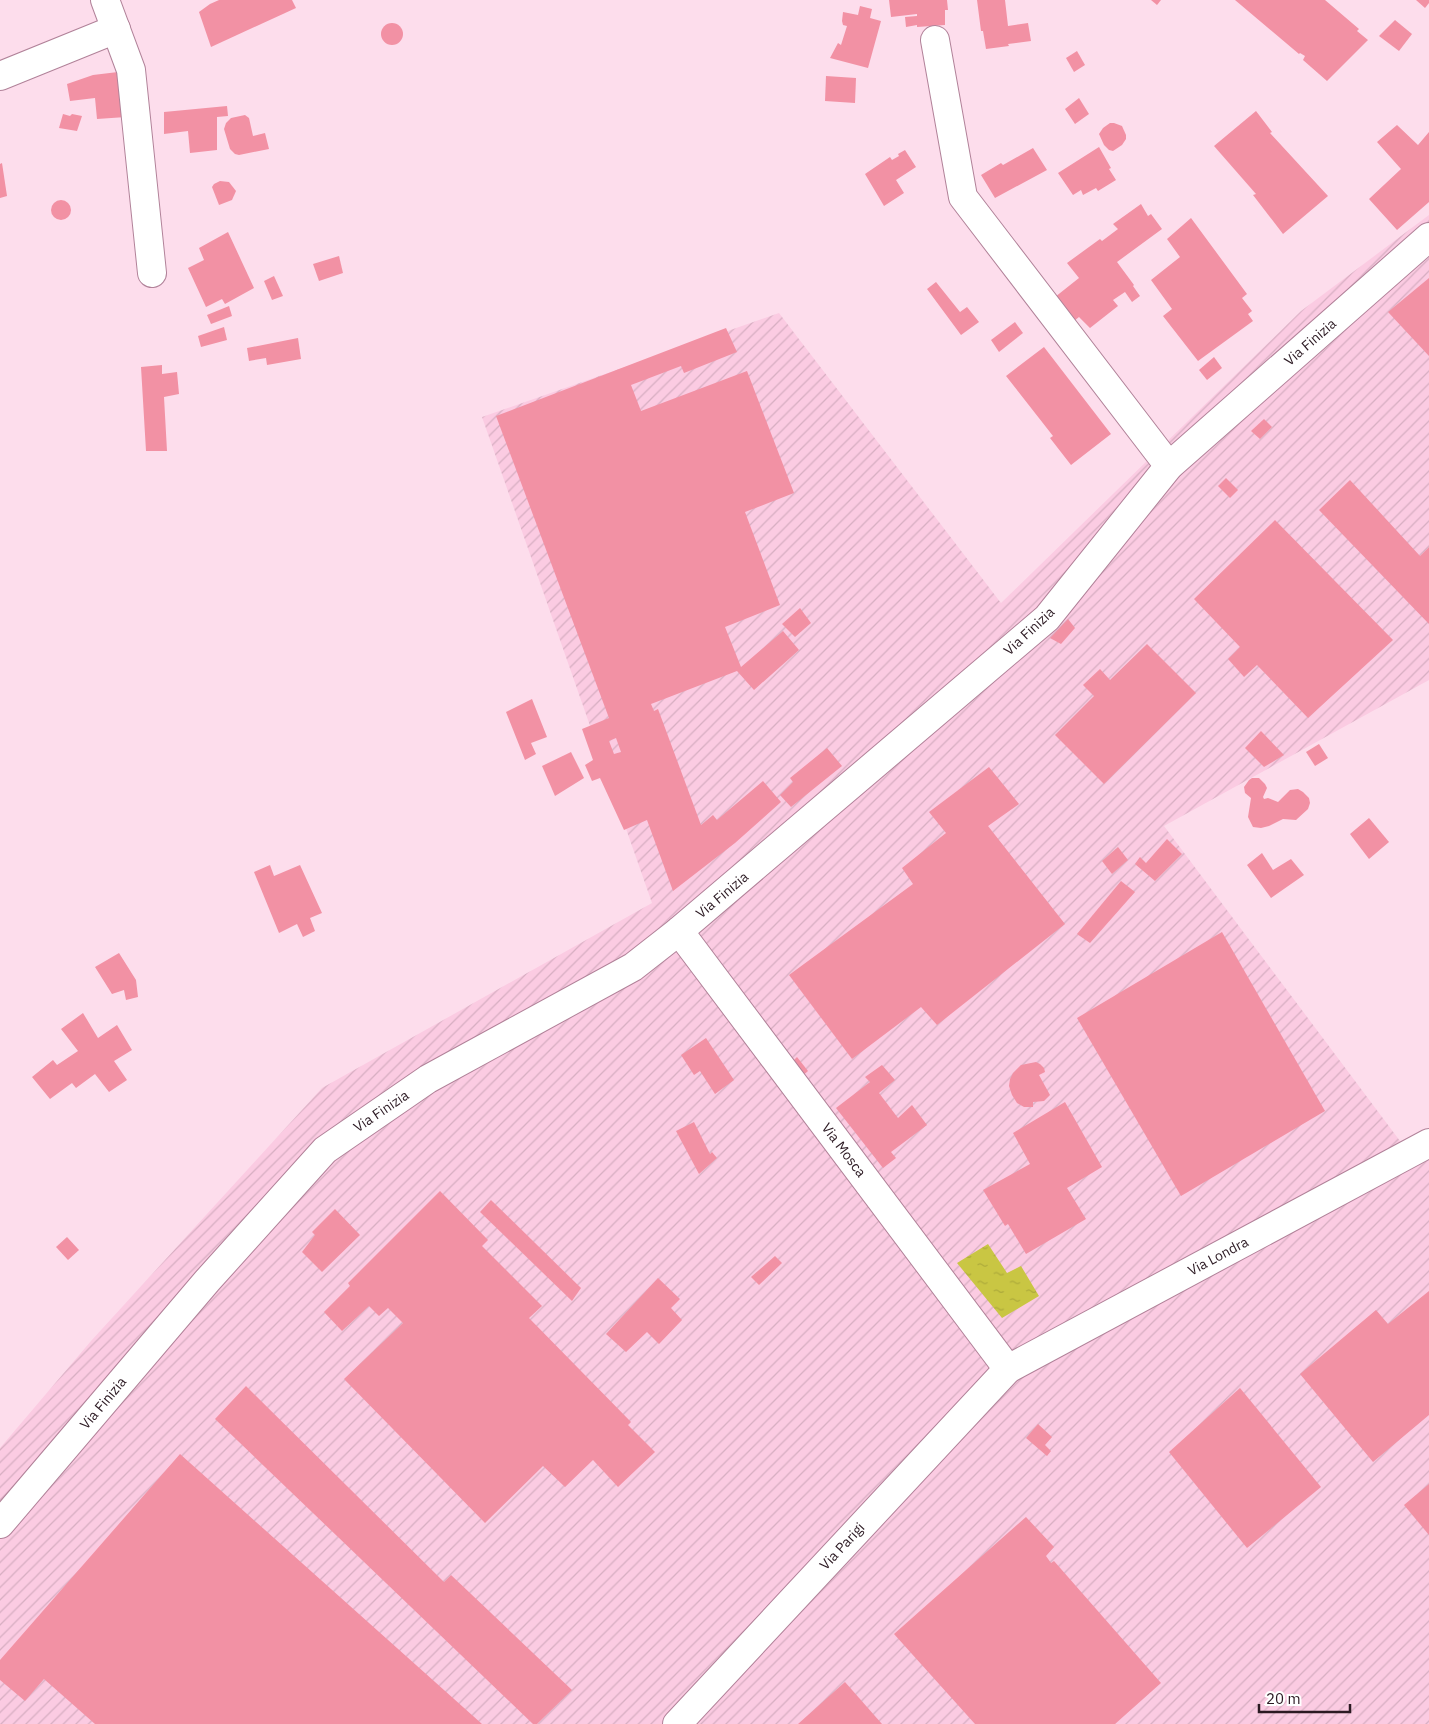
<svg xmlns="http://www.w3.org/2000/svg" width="1429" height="1724" viewBox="0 0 1429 1724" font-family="'IBM Plex Sans',sans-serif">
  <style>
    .industrial { fill: url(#industrial-furrows) }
    .water { fill: url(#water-ripples) }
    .building { fill: #f291a4; fill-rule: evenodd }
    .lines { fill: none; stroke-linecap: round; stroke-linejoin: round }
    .minor-casing { stroke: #b18299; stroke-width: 30 }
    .minor { stroke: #fff; stroke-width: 28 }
    .labels { text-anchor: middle; stroke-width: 4; stroke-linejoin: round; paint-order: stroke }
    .street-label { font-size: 14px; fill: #2b1922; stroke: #fff }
  </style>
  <defs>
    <pattern id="industrial-furrows" width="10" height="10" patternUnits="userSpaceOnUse" patternTransform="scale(1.25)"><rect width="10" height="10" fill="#fbcbe2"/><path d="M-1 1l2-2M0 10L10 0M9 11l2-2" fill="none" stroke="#d7aec2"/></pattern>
    <pattern id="water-ripples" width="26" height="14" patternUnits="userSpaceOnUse" patternTransform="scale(1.25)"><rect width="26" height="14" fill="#c9c643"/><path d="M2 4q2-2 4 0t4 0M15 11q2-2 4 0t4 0" fill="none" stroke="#adaa3a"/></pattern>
  </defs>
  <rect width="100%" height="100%" fill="#fdddec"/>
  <path class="industrial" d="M1429 215V680L1164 826 1409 1153 1429 1140V1724H0V1448L91 1341 322 1088 652 903 482 417 779 313 1001 603 1301 311Z"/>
  <path class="water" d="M988 1244 1007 1273 1021 1266 1039 1296 1002 1318 957 1263Z"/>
  <g class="building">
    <path d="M219 0H292L296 8 211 47 199 12 210 4Z"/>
    <path d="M889 0H947L948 10H945V25L917 27V25L906 27 905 17 917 16V14L891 17Z"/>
    <path d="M977 0H1005L1008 26 1028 23 1031 41 1008 44 1009 46 986 49 983 31H981Z"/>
    <path d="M1151 0H1161L1157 5Z"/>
    <path d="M1235 0H1325L1359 29 1357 31 1368 40 1327 81 1303 60 1305 56 1300 53 1299 54Z"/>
    <path d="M1416 0H1429V3L1425 8Z"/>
    <path d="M860 6 872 9 870 18 881 21 868 68 830 58 838 43 841 45 847 26 843 25 842 21 843 12 858 15Z"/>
    <path d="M1395 20 1412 34 1399 51 1379 36Z"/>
    <circle cx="392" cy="34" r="11"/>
    <path d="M1077 51 1085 65 1074 72 1066 58Z"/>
    <path d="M118 72 126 117 97 119 95 98 70 101 67 84 93 75Z"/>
    <path d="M826 76 856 78 855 103 825 101Z"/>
    <path d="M1079 98 1089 114 1075 124 1065 109Z"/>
    <path d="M227 106 228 116 217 117V150L190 153 188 131 164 134V112Z"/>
    <path d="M1256 111 1272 132 1270 133 1328 196 1283 234 1253 195 1256 194 1214 146Z"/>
    <path d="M63 114 70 116 72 114 82 116 77 131 59 128Z"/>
    <path d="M245 115 249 118 253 136 265 133 269 149 239 155 235 154 230 149 224 129 226 123 231 118Z"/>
    <path d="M1110 123H1114L1122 126 1126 135V139L1122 145 1113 151 1109 150 1104 145 1099 134 1103 128Z"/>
    <path d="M1397 125 1418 145 1429 132V202L1397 230 1369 199 1401 169 1377 142Z"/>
    <path d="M1099 147 1111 168 1109 169 1116 180 1098 191 1096 188 1083 195 1081 190 1073 195 1058 173Z"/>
    <path d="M1033 148 1047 170 995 198 981 175 1001 163 1003 165Z"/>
    <path d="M905 150 916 167 896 180 904 193 884 206 865 174 890 157 892 160 899 156 898 154Z"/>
    <path d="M2 163 7 196 0 198V164Z"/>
    <path d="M220 181 229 182 236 191 232 200 219 205 212 187 214 184Z"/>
    <circle cx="61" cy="210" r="10"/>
    <path d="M1141 204 1148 216 1151 214 1162 229 1117 262 1134 285 1133 286 1140 296 1132 302 1125 292 1113 300 1118 306 1090 328 1079 317 1069 325 1050 301 1079 278 1067 263 1100 239 1102 241 1118 229 1113 224Z"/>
    <path d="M1191 218 1247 294 1242 298 1252 311 1248 314 1253 321 1198 361 1163 316 1172 309 1151 280 1180 257 1167 239Z"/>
    <path d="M228 232 254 288 225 304 222 299 206 307 188 268 204 260 199 248Z"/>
    <path d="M339 256 343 273 319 281 313 264Z"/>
    <path d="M274 276 283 296 272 300 264 281Z"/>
    <path d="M1429 278V356L1388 312Z"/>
    <path d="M936 282 960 312 967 307 979 322 961 335 927 289Z"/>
    <path d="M229 306 232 316 211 324 207 315Z"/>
    <path d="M1015 322 1023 333 999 352 991 340Z"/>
    <path d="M224 327 227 340 201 347 198 336Z"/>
    <path d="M726 328 737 352 684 373 681 366 631 385 641 411 747 371 794 493 745 512 780 605 725 627 741 667 783 631 799 650 754 690 737 671 651 704 654 711 658 709 701 825 713 815 717 820 763 781 781 802 735 843 673 891 647 820 624 830 600 778 592 781 585 765 593 760 582 729 609 718 496 416ZM616 738 621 752 614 754 609 741Z"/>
    <path d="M298 338 301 359 267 365 266 358 249 361 247 348Z"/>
    <path d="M1044 347 1111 434 1071 465 1050 438 1053 436 1006 376Z"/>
    <path d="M1214 357 1222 368 1207 380 1199 370Z"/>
    <path d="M162 365V374L177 372 179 394 164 397 167 451H146L141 367Z"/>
    <path d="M1264 419 1272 427 1260 439 1251 431Z"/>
    <path d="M1226 478 1238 490 1230 498 1218 486Z"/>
    <path d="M1350 480 1420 556 1429 547V624L1319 510Z"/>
    <path d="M1275 520 1393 640 1308 718 1257 665 1244 677 1228 659 1240 647 1194 599Z"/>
    <path d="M800 608 811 623 795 637 782 624Z"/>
    <path d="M1068 619 1075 628 1061 644 1050 638Z"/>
    <path d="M1147 644 1196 693 1104 784 1055 735 1094 696 1083 685 1100 669 1110 680Z"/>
    <path d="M532 699 547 737 531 743 536 754 525 760 506 712Z"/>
    <path d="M1261 731 1284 755 1264 767 1245 748Z"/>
    <path d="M1319 744 1328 758 1315 766 1306 752Z"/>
    <path d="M827 748 842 766 791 807 780 795 793 782 790 778Z"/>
    <path d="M571 752 584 778 555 796 542 766Z"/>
    <path d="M989 767 1019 804 988 826 1065 924 937 1025 921 1007 852 1059 789 975 913 884 902 868 946 833 929 812Z"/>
    <path d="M1252 778H1259L1265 784 1267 788 1263 797 1264 799 1268 798 1278 802 1290 790 1298 789 1303 792 1309 798 1310 803 1308 809 1296 820 1283 819 1269 826 1261 828 1253 827 1248 817 1251 798 1245 793 1244 787 1249 780Z"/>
    <path d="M1369 818 1389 842 1369 859 1350 834Z"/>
    <path d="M1167 839 1182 854 1155 881 1135 864 1140 857 1146 863Z"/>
    <path d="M1118 847 1128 860 1112 874 1102 861Z"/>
    <path d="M1262 853 1273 870 1291 859 1304 875 1271 898 1247 865Z"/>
    <path d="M270 865 274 876 300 865 322 913 310 918 315 931 303 937 297 924 279 933 254 872Z"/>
    <path d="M1121 881 1135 892 1090 943 1077 934Z"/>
    <path d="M1222 932 1325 1111 1181 1196 1077 1018Z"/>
    <path d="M119 953 136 980 138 997 126 1000 124 990 112 994 95 967Z"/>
    <path d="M83 1013 98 1038 117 1025 132 1050 114 1061 127 1080 109 1092 95 1074 76 1088 72 1083 50 1099 32 1077 53 1060 57 1065 78 1051 61 1029Z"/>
    <path d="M706 1038 734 1080 715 1094 700 1071 694 1075 681 1055Z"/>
    <path d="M797 1057 808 1071 800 1078 789 1065Z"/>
    <path d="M1036 1062 1040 1064 1044 1068 1045 1072 1039 1075 1050 1095 1044 1101 1033 1102V1107H1024L1017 1103 1012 1095 1009 1086 1010 1079 1013 1073 1021 1065Z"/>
    <path d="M882 1065 895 1080 879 1093 898 1118 912 1105 927 1125 891 1152 896 1158 883 1168 836 1108 870 1082 865 1077Z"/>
    <path d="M1065 1102 1102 1167 1067 1188 1086 1219 1026 1254 1008 1224 1005 1226 983 1190 1030 1164 1013 1133Z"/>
    <path d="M694 1122 710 1154 712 1152 717 1158 699 1174 676 1131Z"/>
    <path d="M440 1191 488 1240 482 1246 542 1306 529 1318 631 1422 628 1425 655 1452 618 1487 593 1460 565 1487 543 1466 485 1523 344 1379 403 1323 388 1308 379 1316 369 1306 342 1331 324 1312 350 1286 348 1283Z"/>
    <path d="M491 1200 581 1288 572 1301 480 1212Z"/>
    <path d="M335 1209 360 1235 322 1272 302 1252 315 1235 312 1232Z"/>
    <path d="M67 1237 79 1250 68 1260 56 1247Z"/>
    <path d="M775 1256 782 1263 759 1285 751 1277Z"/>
    <path d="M658 1278 680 1299 671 1308 682 1320 659 1344 647 1332 626 1352 606 1334Z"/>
    <path d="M1429 1291V1415L1373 1462 1300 1374 1376 1310 1388 1324Z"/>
    <path d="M246 1386 444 1582 451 1575 572 1690 537 1724H533L215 1419Z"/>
    <path d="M1240 1388 1321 1487 1247 1548 1169 1452Z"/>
    <path d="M1038 1424 1052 1437 1045 1445 1051 1451 1047 1456 1026 1438Z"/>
    <path d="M180 1454 482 1724H95L44 1679 25 1701 0 1680V1660Z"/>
    <path d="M1429 1484V1535L1404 1505Z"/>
    <path d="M1026 1517 1054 1547 1046 1556 1051 1563 1054 1561 1161 1683 1115 1724H975L894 1634Z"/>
    <path d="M845 1682 882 1724H798Z"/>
  </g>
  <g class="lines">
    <g class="minor-casing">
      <g id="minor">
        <path d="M105 0 131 70 152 273"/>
        <path d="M935 40 963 197 1169 466"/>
        <path d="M0 76 116 29"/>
        <path d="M679 931 1008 1369"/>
        <path d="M0 1524 207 1281 325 1150 428 1079 633 967 679 931 1047 618 1169 466 1429 237"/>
        <path d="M677 1724 1008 1369 1429 1143"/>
      </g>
    </g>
    <use href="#minor" class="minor"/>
  </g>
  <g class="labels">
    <g class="street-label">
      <text transform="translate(1310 342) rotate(-41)" y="5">Via Finizia</text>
      <text transform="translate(1029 631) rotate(-43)" y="5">Via Finizia</text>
      <text transform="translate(722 895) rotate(-40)" y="5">Via Finizia</text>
      <text transform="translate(381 1111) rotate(-34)" y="5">Via Finizia</text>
      <text transform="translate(844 1150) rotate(53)" y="5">Via Mosca</text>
      <text transform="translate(1218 1256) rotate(-28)" y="5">Via Londra</text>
      <text transform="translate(103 1403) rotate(-50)" y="5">Via Finizia</text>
      <text transform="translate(842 1546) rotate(-47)" y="5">Via Parigi</text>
    </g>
  </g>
  <path d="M1259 1704v8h91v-8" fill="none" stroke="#2b1922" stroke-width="2.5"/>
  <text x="1266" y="1704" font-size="15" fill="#2b1922" stroke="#ffffff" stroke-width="4" paint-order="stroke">20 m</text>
</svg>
